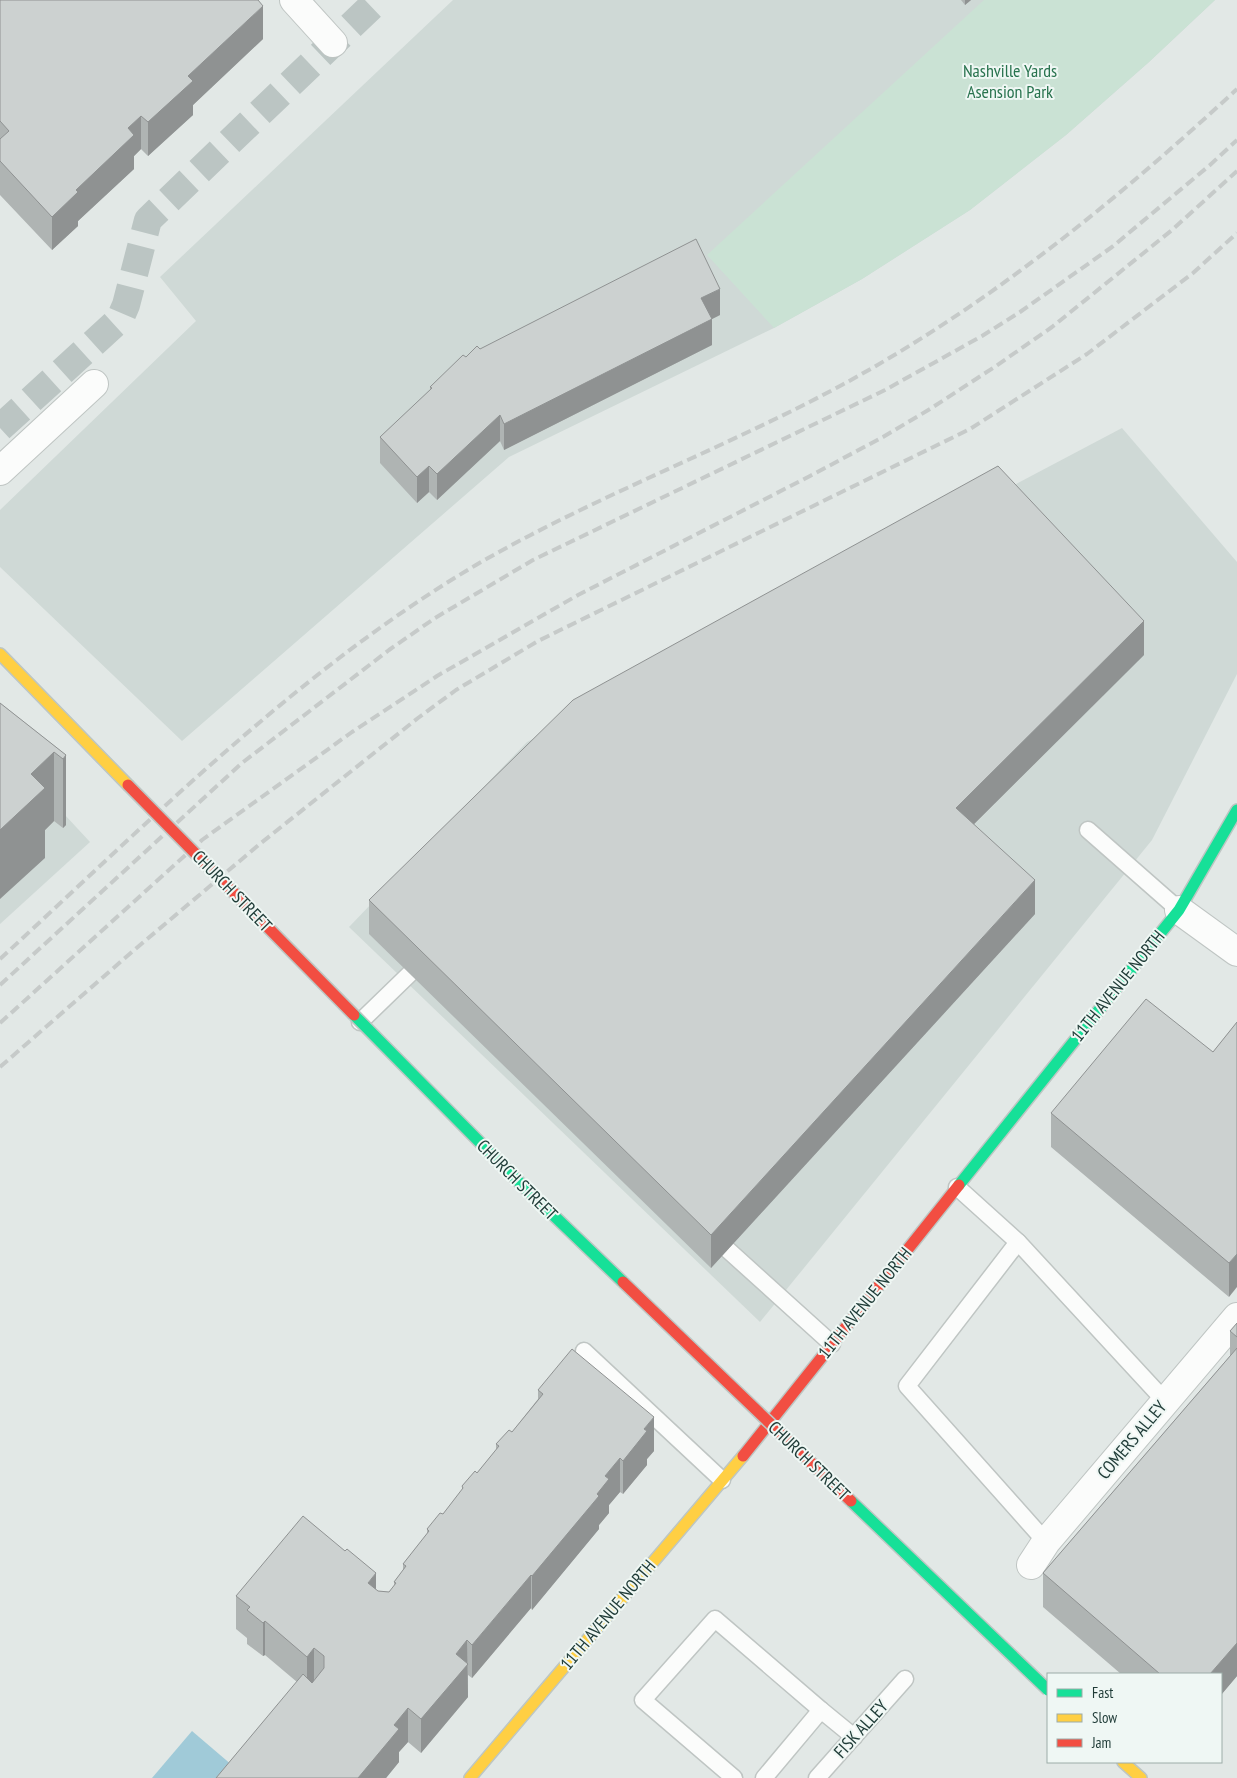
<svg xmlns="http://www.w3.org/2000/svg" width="1237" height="1778" viewBox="0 0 1237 1778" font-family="'PT Sans Narrow',sans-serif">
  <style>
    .built { fill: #cfd9d6 }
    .green { fill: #cae2d4 }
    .water { fill: #a0cad8 }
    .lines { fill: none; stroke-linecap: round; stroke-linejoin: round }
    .secondary-tunnel { stroke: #bbc5c3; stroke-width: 28; stroke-dasharray: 28 14; stroke-linecap: butt }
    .lane-casing { stroke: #bfc5c3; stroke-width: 19 }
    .street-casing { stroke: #bfc5c3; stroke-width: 30 }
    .fast-casing { stroke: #bdc6c3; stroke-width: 14 }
    .slow-casing { stroke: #bdc6c3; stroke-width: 14 }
    .jam-casing { stroke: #bdc6c3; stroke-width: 14 }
    .lane { stroke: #fbfcfb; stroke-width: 16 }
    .street { stroke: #fbfcfb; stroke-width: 28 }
    .fast { stroke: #16e098; stroke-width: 11 }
    .slow { stroke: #ffcf43; stroke-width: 11 }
    .jam { stroke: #f24e42; stroke-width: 11 }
    .rail { stroke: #c6cac9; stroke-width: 4; stroke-dasharray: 10 5; stroke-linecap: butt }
    .fast-bridge-casing { stroke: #bdc6c3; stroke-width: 14; stroke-linecap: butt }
    .jam-bridge-casing { stroke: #bdc6c3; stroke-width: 14; stroke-linecap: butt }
    .fast-bridge { stroke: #16e098; stroke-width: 11 }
    .jam-bridge { stroke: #f24e42; stroke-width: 11 }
    .wall { fill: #afb4b3 }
    .shaded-wall { fill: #8f9292 }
    .building { fill: #ccd1d0; stroke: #8f9292 }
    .labels { text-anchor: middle; stroke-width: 4; stroke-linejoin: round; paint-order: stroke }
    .park-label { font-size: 18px; fill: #28734e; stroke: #eff7f4 }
    .street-label { font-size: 18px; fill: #1f3b37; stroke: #eff7f4 }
  </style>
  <rect width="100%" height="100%" fill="#e2e8e6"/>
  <g class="built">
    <path d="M453 0H1215L1149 62 1066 135 970 210 862 279 774 328 509 457 182 741 0 567V510L196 321 160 277Z"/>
    <path d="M1122 428 1237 562V674L1152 840 760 1322 349 927 527 742Z"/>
    <path d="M0 745 90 842 0 924Z"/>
  </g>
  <path class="green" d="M984 0H1215L1149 62 1066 135 970 210 862 279 774 328 707 255Z"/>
  <path class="water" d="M192 1731 233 1766 222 1778H152Z"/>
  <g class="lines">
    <path class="secondary-tunnel" d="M0 428 120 319 126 305 148 220 378 0"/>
    <g class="lane-casing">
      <g id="lane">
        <path d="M1088 830 1179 910"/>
        <path d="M360 1022 425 959"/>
        <path d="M957 1187 1018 1242 1165 1401"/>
        <path d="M1018 1242 907 1386 1046 1542"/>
        <path d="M728 1250 832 1344"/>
        <path d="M584 1351 722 1480"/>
        <path d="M734 1778 643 1700 715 1619 821 1710"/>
        <path d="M764 1778 821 1710 854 1737"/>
        <path d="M817 1778 905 1679"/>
      </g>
    </g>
    <g class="street-casing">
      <g id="street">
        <path d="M294 0 333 43"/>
        <path d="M0 471 94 384"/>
        <path d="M1179 910 1237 952"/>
        <path d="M1031 1565 1046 1542 1237 1317"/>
      </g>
    </g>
    <g class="fast-casing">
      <path id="fast" d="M959 1185 1179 910 1237 810"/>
    </g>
    <g class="slow-casing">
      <g id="slow">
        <path d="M0 654 128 785"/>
        <path d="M1123 1762 1141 1778"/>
        <path d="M470 1778 743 1456"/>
      </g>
    </g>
    <g class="jam-casing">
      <path id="jam" d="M743 1456 959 1185"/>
    </g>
    <use href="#lane" class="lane"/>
    <use href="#street" class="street"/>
    <use href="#fast" class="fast"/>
    <use href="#slow" class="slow"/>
    <use href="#jam" class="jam"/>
    <g class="rail">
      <path d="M0 959C150 821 300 669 476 565 593 497 721 450 840 386 986 307 1115 202 1237 89"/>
      <path d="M0 985 242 763 389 650 435 618 533 560 885 390 982 336 1020 312 1112 247 1210 165 1237 140"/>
      <path d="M0 1023 202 840 352 732 437 676 578 595 810 476 883 437 930 409 996 366 1052 327 1172 230 1237 171"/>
      <path d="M0 1067 133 951 261 843 418 718 456 690 538 641 970 429 1087 354 1193 273 1237 233"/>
    </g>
    <g class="fast-bridge-casing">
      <g id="fast-bridge">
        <path d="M354 1015 521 1184 623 1282"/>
        <path d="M851 1501 1048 1690"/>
      </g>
    </g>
    <g class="jam-bridge-casing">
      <g id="jam-bridge">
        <path d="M128 785 354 1015"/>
        <path d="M623 1282 851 1501"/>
      </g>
    </g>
    <use href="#fast-bridge" class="fast-bridge"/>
    <use href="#jam-bridge" class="jam-bridge"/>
  </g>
  <g class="wall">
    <path d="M0 0 263 39 193 105V115L148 156 141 149 134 156V169L78 221V226L52 250 0 195Z"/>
    <path d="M961 0H971L965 5Z"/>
    <path d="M720 315 712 319V345L504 450 500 441 437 500 429 492 417 503 380 463V437L430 390V387L466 357 480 349Z"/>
    <path d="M1144 655 974 824 1035 914 711 1268 369 934V900Z"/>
    <path d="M0 703 66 755V825L63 828 54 821 45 830V858Z"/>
    <path d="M1237 1022 1229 1297 1051 1147V1113L1213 1052Z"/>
    <path d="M1237 1323V1676L1221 1695V1674H1121L1043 1607V1573L1230 1356V1331Z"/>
    <path d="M538 1390 654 1451 647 1459V1465L623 1494 620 1492 609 1505V1513L599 1525V1529L532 1610 531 1608 472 1678 468 1675V1697L421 1753 408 1742 399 1752V1762L386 1778H216L297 1682 265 1655 263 1656 247 1644V1638L236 1629V1596L376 1590 378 1591 389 1592 394 1586V1582L403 1571V1564L427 1534V1529L443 1514 462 1490V1486L477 1473 496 1450V1444L512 1432 538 1399Z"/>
  </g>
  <g class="shaded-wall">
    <path d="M965 0H971L965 5Z"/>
    <path d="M263 6V39L193 105V115L148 156V122L188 76Z"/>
    <path d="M141 116V149L134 156V169L78 221V226L52 250V217L128 128Z"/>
    <path d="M720 289V315L712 319V345L504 450V424L701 298Z"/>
    <path d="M500 415V441L437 500V474Z"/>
    <path d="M429 466V492L417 503V477Z"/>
    <path d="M1144 621V655L956 842V808Z"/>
    <path d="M54 752V821L45 830V858L0 899V830L31 774Z"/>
    <path d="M66 755V825L63 828V759Z"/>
    <path d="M1035 880V914L711 1268V1235Z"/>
    <path d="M1237 1254V1287L1229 1297V1263Z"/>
    <path d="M654 1417V1451L647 1459V1465L623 1494V1461L644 1429Z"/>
    <path d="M620 1458V1492L609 1505V1513L599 1525V1529L532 1610V1576L597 1494 605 1476Z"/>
    <path d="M376 1573V1607L368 1583Z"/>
    <path d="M531 1575V1608L472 1678V1645Z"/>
    <path d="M265 1621V1655L263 1656V1623Z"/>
    <path d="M467 1640 468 1697 421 1753V1719L456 1654Z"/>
    <path d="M1237 1643V1676L1221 1695V1674H1210Z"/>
    <path d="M314 1648V1681L307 1690V1657Z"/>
    <path d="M408 1708V1742L399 1752V1762L386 1778H358L394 1725Z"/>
  </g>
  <g class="building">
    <path d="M0 0H258L263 6 188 76 193 81 148 122 141 116 128 128 134 135 76 190 78 192 52 217 0 161V139L9 131 0 121Z"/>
    <path d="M696 239 720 289 701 298 712 319 504 424 500 415 437 474 429 466 417 477 380 437 432 388 430 387 463 355 466 357 477 346 480 349Z"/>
    <path d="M998 466 1144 621 956 808 1035 880 711 1235 369 900 573 700Z"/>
    <path d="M0 703 66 755 63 759 54 752 31 774 45 788 0 830Z"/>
    <path d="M1146 999 1213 1052 1237 1022V1254L1229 1263 1051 1113Z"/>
    <path d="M1237 1323V1337L1230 1331Z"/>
    <path d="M1237 1348V1643L1210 1674H1160L1043 1573Z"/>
    <path d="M572 1349 654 1417 644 1429 647 1431 623 1461 620 1458 605 1476 609 1479 597 1494 599 1496 532 1576 531 1575 472 1645 467 1640 456 1654 468 1664 421 1719 408 1708 394 1725 399 1729 358 1778H216L303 1674 312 1683 324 1668V1656L314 1648 307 1657 265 1621 263 1623 247 1610 250 1607 236 1596 303 1516 345 1551 347 1549 376 1573 368 1583 378 1591 389 1592 396 1583 394 1582 406 1566 403 1564 429 1531 427 1529 440 1513 443 1514 463 1488 462 1486 475 1471 477 1473 499 1446 496 1444 509 1430 512 1432 543 1394 538 1390Z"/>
  </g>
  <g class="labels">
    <g class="park-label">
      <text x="1010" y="77">Nashville Yards<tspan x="1010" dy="21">Asension Park</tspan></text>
    </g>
    <g class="street-label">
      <text transform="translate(232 891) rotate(46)" y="6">CHURCH STREET</text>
      <text transform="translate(1118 986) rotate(-51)" y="6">11TH AVENUE NORTH</text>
      <text transform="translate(517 1180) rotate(45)" y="6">CHURCH STREET</text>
      <text transform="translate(865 1303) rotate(-51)" y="6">11TH AVENUE NORTH</text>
      <text transform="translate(1132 1440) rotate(-50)" y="6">COMERS ALLEY</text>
      <text transform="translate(809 1461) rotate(44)" y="6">CHURCH STREET</text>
      <text transform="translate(608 1615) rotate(-50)" y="6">11TH AVENUE NORTH</text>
      <text transform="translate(861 1729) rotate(-48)" y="6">FISK ALLEY</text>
    </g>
  </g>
  <rect x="1047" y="1673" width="175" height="90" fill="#eff7f4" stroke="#9caca8"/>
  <rect x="1057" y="1689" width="25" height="8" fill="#16e098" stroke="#9caca8"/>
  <text x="1092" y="1698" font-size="15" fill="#1f3b37">Fast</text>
  <rect x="1057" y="1714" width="25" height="8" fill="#ffcf43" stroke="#9caca8"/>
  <text x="1092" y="1723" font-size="15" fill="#1f3b37">Slow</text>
  <rect x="1057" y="1739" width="25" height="8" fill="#f24e42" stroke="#9caca8"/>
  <text x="1092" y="1748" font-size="15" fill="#1f3b37">Jam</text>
</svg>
